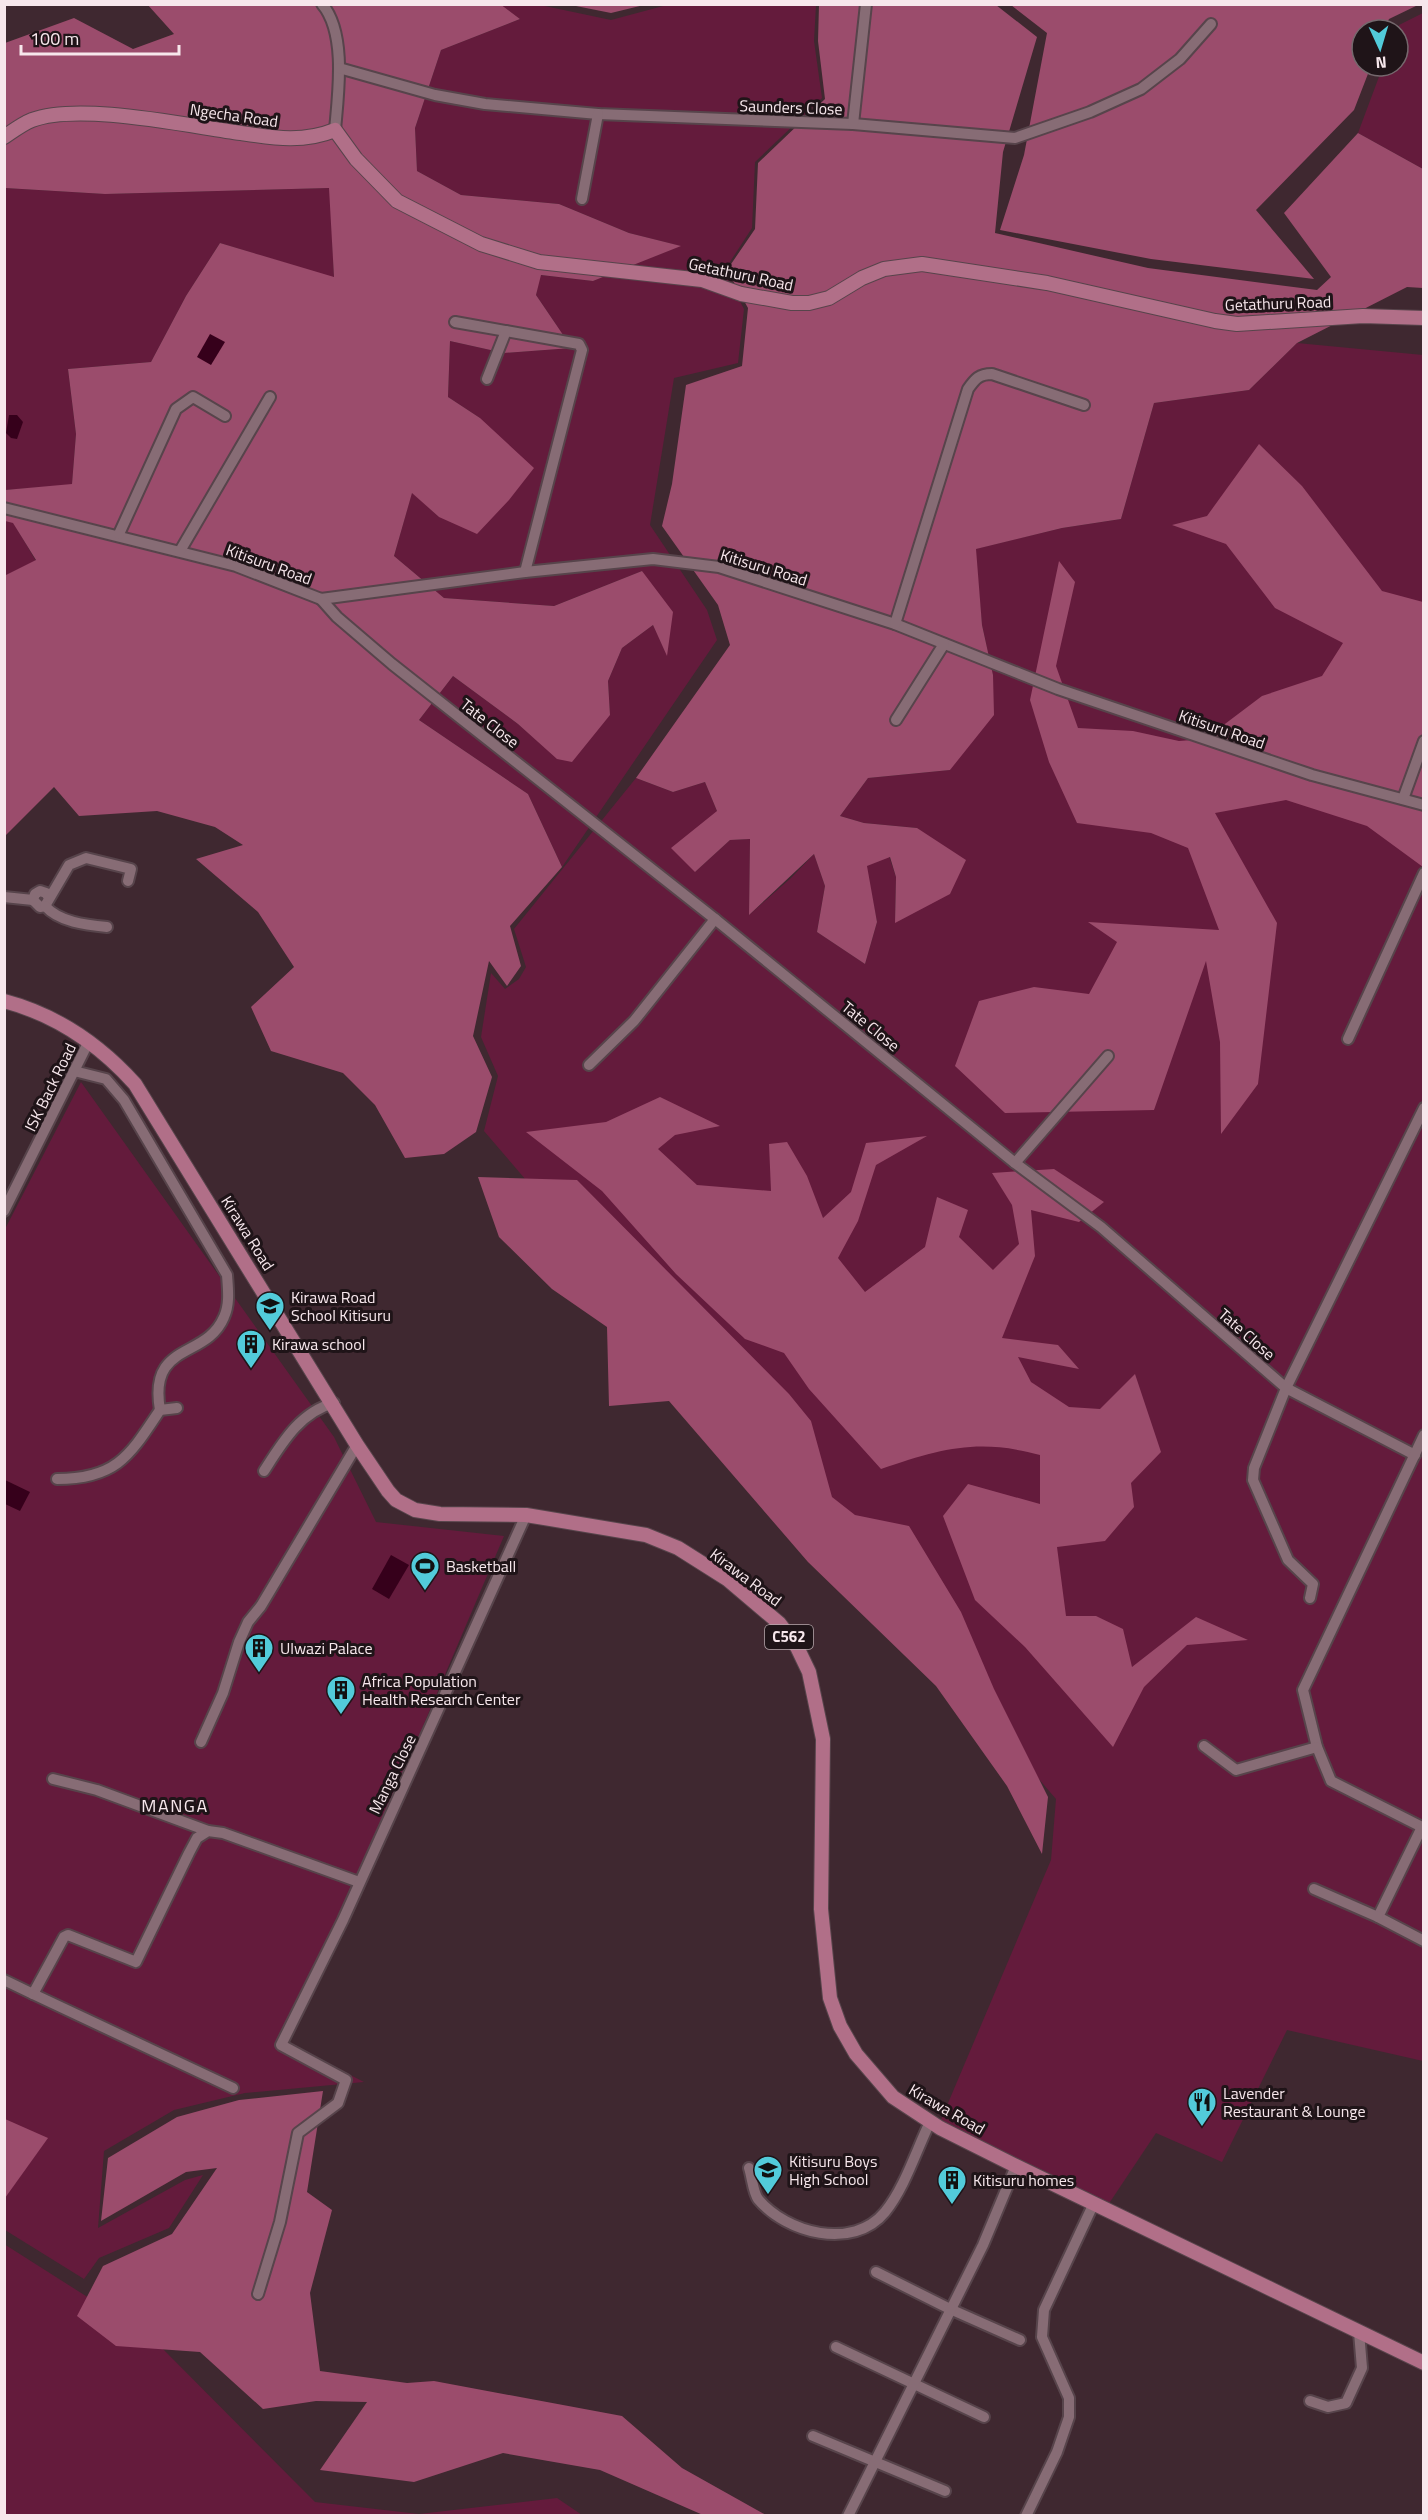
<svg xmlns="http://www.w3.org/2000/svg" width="1428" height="2520" viewBox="0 0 1428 2520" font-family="'Titillium Web',sans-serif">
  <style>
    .green { fill: #641b3c }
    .forest { fill: #9b4c6c }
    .water { fill: #36001b }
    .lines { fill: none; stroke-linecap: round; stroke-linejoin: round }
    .minor-casing { stroke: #57444b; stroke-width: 14 }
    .major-casing { stroke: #57444b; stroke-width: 16 }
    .minor { stroke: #876c75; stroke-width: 10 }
    .major { stroke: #b16f88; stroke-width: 14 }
    .labels { text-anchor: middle; stroke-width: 6; stroke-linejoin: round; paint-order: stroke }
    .shield { fill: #1f1418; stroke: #b6a8ac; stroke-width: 1.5 }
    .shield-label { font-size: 15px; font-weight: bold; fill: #f7e7ec }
    .street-label { font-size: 16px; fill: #f7e7ec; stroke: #1f1418 }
    .poi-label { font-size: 16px; fill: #f7e7ec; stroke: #1f1418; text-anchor: start }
    .neighbourhood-label { font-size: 18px; letter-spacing: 1.5px; fill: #f7e7ec; stroke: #1f1418 }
  </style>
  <rect width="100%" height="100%" fill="#3f2830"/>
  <g class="green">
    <path d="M500 5H540L611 20 667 5H816L814 41 822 98 755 162 752 228 724 271 744 309 738 363 674 378 650 525 707 610 717 640 562 867 528 794 419 720 453 676 518 724 557 758 610 715 608 681 622 648 653 625 667 654 642 571 554 606 444 598 394 556 412 492 439 517 480 418 448 397 450 341 504 353 572 348 536 295 540 275 593 281 680 246 629 233 559 204 461 195 417 171 415 128 441 50 520 19Z"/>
    <path d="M1423 13V169L1358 133 1383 66H1398L1399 25Z"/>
    <path d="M4 188 105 194 330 188 334 278 220 243 186 296 151 362 68 369 76 434 72 485 5 490Z"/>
    <path d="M1297 343 1423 355V2061L1287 2030 1222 2162 1156 2133 1108 2205 940 2122 1051 1860 1056 1799 484 1131 498 1076 481 1037 491 973 505 989 519 979 526 967 514 929 636 778 673 792 705 782 717 811 695 872 730 840 750 839 749 915 791 878 814 854 825 886 817 932 865 964 877 922 866 866 889 856 896 877 895 922 917 828 864 823 840 816 868 778 950 770 993 675 982 625 975 549 1062 528 1121 519 1154 403 1249 390Z"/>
    <path d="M5 521 13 522 36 561 5 576Z"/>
    <path d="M81 1082 334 1437 376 1522 504 1536 288 2043 364 2082 245 2093 174 2110 104 2151 98 2228 185 2180 203 2175 169 2228 99 2258 84 2279 5 2230V1229Z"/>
    <path d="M4 2244 152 2338 315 2502 419 2514 557 2498 582 2515H5Z"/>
  </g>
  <g class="forest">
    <path d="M147 4H500L520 19 441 50 415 128 417 171 461 195 559 204 629 233 681 246 593 281 541 275 536 295 572 348 504 353 450 341 448 397 480 418 534 468 509 500 477 534 439 517 412 493 394 556 444 598 554 606 642 571 673 612 667 656 653 625 622 648 608 681 610 715 572 762 557 759 518 724 453 676 419 720 528 794 562 867 510 926 521 966 507 986 489 961 473 1036 492 1077 476 1132 444 1154 405 1158 375 1105 343 1073 271 1051 251 1007 294 967 258 912 196 859 243 845 215 827 157 811 79 816 54 787 5 836 4 576 36 560 13 523 5 521V490L72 484 76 434 68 369 151 362 186 296 220 243 334 277 329 188 105 194 5 188V43L74 18 133 49 174 34Z"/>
    <path d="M571 5H644L611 13Z"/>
    <path d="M819 5H996L1037 37 1003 152 995 233 1148 268 1317 290 1331 277 1284 213 1358 133 1423 169V288L1407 287 1297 343 1249 390 1154 403 1121 519 1062 528 976 549 982 625 993 675 994 715 950 770 868 778 840 816 864 823 917 828 966 860 950 894 895 923 896 877 890 857 867 866 877 922 865 964 817 932 825 886 814 854 749 915 750 839 730 840 695 872 671 848 717 811 705 782 673 792 636 778 730 645 718 605 662 526 672 484 686 385 742 366 748 308 727 270 755 229 758 163 825 99 818 41Z"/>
    <path d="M1011 5H1418L1389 19 1384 30H1362V66H1371L1354 110 1256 210 1314 279 1151 259 1000 230 1024 155 1047 33Z"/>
    <path d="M1259 444 1302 486 1382 591 1423 602V867L1367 826 1286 800 1215 813 1277 923 1258 1084 1221 1134 1220 1042 1206 961 1154 1110 1005 1113 955 1066 979 1001 1034 987 1089 994 1117 942 1088 922 1219 930 1188 848 1151 833 1077 823 1049 762 1030 700 1059 561 1075 582 1056 666 1078 728 1133 731 1179 741 1205 739 1262 696 1322 676 1343 643 1275 608 1226 544 1172 525 1207 516Z"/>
    <path d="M660 1097 720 1126 675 1135 658 1149 697 1185 771 1191 769 1144 787 1142 807 1176 823 1218 851 1192 866 1143 927 1136 876 1165 858 1221 838 1258 865 1292 925 1247 937 1197 968 1210 959 1237 993 1270 1019 1244 1012 1205 992 1173 1054 1169 1104 1202 1079 1222 1031 1210 1035 1256 1002 1338 1058 1345 1079 1369 1018 1357 1031 1382 1069 1407 1100 1409 1135 1374 1161 1452 1131 1483 1134 1507 1105 1541 1057 1547 1066 1616H1096L1123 1629 1132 1667 1196 1617 1248 1640 1187 1645 1144 1687 1113 1747 1025 1647 975 1600 943 1516 968 1484 1040 1504V1455C977 1438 941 1449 881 1469L809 1389 784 1353 745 1339 676 1274 602 1191 526 1132 606 1122Z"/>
    <path d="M478 1177 577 1180 789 1394 811 1421 832 1497 855 1515 909 1526 961 1612 994 1689 1048 1797 1042 1854 1007 1786 936 1686 808 1562 669 1401 609 1406 607 1327 552 1289 499 1237Z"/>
    <path d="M323 2091 307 2192 332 2210 310 2293 320 2371 407 2383 434 2381 622 2416 682 2468 766 2515H703L600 2470 503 2453 414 2482 320 2470 367 2402 316 2401 263 2409 200 2352 116 2346 77 2316 103 2266 172 2234 217 2168 186 2172 101 2221 108 2158 177 2117 239 2100Z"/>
    <path d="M5 2119 48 2138 5 2198Z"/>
  </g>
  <g class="water">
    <path d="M210 334 225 342 211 365 197 357Z"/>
    <path d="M9 415H17L23 422 17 439 11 438 6 433Z"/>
    <path d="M5 1480 30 1492 20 1511 5 1504Z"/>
    <path d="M391 1555 409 1565 389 1599 372 1589Z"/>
  </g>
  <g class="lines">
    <g class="minor-casing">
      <g id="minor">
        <path d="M322 4C347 33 338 95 335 130"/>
        <path d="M339 68 435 95 485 104 598 114 853 124 1015 138 1090 112 1141 89 1180 59 1211 24"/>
        <path d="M853 124 866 4"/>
        <path d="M582 199 598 114"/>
        <path d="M455 322 579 344 582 350 525 572"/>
        <path d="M487 379 506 331"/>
        <path d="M4 508 236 566 321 599 525 572 653 559 719 567 895 624 1058 689 1312 775 1424 805"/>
        <path d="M119 534 176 409 193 397 225 416"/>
        <path d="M180 551 270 397"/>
        <path d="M321 599 337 617 392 664 715 919 1015 1163 1101 1227 1286 1388 1415 1455"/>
        <path d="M895 624 968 389C975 379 979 374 992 374L1084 405"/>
        <path d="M896 720 944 644"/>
        <path d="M1403 799 1424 741"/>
        <path d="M4 897 33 900"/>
        <path d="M49 898 46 893 40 891 35 894 33 900 40 907 45 906 69 865 86 858 131 869 128 881"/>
        <path d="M45 906C59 922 86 925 107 927"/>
        <path d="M1348 1039 1424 873"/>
        <path d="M589 1065 634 1021 715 919"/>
        <path d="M74 1071 106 1079 124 1100 227 1275C228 1289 230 1304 224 1317 206 1360 148 1341 160 1410"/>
        <path d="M1015 1163 1108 1056"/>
        <path d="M4 1211 89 1041"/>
        <path d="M1424 1435 1303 1690 1317 1747 1331 1781 1424 1828"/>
        <path d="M264 1471C282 1443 300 1412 334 1403"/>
        <path d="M57 1479C117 1479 130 1455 160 1410L177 1408"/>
        <path d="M1310 1598 1313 1584 1288 1560 1253 1480 1254 1468 1286 1388 1424 1108"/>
        <path d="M201 1742 223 1693 239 1642 248 1622 261 1606 357 1445"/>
        <path d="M1204 1746 1236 1770 1317 1747"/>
        <path d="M53 1779 97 1790 208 1831"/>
        <path d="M1422 1827 1378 1917 1424 1941"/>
        <path d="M1314 1889 1378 1917"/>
        <path d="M4 1980 33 1994 64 1937 68 1935 136 1962 189 1853 197 1838 208 1831 223 1833 359 1882"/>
        <path d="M33 1994 233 2088"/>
        <path d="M749 2168C752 2177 753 2192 758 2199 786 2233 853 2251 885 2212 905 2187 916 2151 930 2122"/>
        <path d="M876 2272 950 2309 1020 2340"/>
        <path d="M258 2294 280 2222 298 2133 338 2103 346 2080 281 2045 343 1920 526 1515"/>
        <path d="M836 2347 984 2417"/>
        <path d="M1310 2401 1328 2407 1346 2403 1362 2368 1359 2332"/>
        <path d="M813 2436 945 2491"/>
        <path d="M848 2516 983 2245 1016 2166"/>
        <path d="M1026 2516 1057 2452 1069 2417V2398L1042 2337 1044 2310 1094 2203"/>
      </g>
    </g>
    <g class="major-casing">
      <g id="major">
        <path d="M4 137C13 131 22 124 32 120 80 102 188 126 241 133 274 138 303 143 335 130L356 159 397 201 481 244 539 262 702 280 741 294 792 303H809L829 298 862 278 884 269 922 264 1047 283 1215 321 1237 324 1363 316 1424 318"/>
        <path d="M4 1001C57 1015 99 1044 135 1084L357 1445 388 1491 396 1500 415 1510 440 1514 526 1515 646 1535 678 1548 727 1579 779 1623 797 1647 809 1672 823 1739 821 1909 830 1998 840 2026 856 2054 893 2097 940 2128 1016 2166 1424 2363"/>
      </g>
    </g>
    <use href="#minor" class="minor"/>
    <use href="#major" class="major"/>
  </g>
  <defs>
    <g id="school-pin" transform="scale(1.5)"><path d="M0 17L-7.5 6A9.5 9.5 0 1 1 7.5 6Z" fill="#52cbda" stroke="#1f1418"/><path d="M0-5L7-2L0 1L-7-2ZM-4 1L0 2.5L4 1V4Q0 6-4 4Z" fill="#111"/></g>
    <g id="building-pin" transform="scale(1.5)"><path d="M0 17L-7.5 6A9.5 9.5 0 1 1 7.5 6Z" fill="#52cbda" stroke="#1f1418"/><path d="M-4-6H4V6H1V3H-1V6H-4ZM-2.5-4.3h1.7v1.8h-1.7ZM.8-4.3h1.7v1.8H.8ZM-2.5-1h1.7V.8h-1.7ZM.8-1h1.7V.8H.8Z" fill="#111"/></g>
    <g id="stadium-pin" transform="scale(1.5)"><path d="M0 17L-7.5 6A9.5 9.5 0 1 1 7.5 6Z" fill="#52cbda" stroke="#1f1418"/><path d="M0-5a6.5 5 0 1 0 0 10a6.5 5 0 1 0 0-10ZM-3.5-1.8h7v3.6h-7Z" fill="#111"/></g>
    <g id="restaurant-pin" transform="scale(1.5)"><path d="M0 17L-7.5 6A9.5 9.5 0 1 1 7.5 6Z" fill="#52cbda" stroke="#1f1418"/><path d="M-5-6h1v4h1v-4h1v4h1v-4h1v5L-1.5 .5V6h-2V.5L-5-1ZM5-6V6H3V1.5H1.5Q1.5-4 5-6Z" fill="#111"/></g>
  </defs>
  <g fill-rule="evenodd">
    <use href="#school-pin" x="270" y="1306"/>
    <use href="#building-pin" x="251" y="1344"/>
    <use href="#stadium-pin" x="425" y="1566"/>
    <use href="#building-pin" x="259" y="1648"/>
    <use href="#building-pin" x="341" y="1690"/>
    <use href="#restaurant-pin" x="1202" y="2102"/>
    <use href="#school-pin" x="768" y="2170"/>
    <use href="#building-pin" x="952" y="2180"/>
  </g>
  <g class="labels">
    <rect class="shield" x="765" y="1625" width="48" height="24" rx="4.5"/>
    <g class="shield-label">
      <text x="789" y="1642">C562</text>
    </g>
    <g class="street-label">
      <text transform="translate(791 107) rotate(2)" y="6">Saunders Close</text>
      <text transform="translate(234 115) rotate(8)" y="6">Ngecha Road</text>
      <text transform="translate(741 274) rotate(12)" y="6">Getathuru Road</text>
      <text transform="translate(1278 303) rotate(-2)" y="6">Getathuru Road</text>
      <text transform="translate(269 564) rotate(20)" y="6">Kitisuru Road</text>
      <text transform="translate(764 567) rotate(17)" y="6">Kitisuru Road</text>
      <text transform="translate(490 723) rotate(38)" y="6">Tate Close</text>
      <text transform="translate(1222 729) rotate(19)" y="6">Kitisuru Road</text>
      <text transform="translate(871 1026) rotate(39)" y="6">Tate Close</text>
      <text transform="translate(50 1087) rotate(-64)" y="6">ISK Back Road</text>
      <text transform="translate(248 1233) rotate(58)" y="6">Kirawa Road</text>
      <text transform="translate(1247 1334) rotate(41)" y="6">Tate Close</text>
      <text transform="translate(746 1577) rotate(37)" y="6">Kirawa Road</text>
      <text transform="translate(392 1774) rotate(-64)" y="6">Manga Close</text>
      <text transform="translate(947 2109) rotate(30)" y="6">Kirawa Road</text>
    </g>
    <g class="poi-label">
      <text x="291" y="1303">Kirawa Road<tspan x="291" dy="18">School Kitisuru</tspan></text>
      <text x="272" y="1350">Kirawa school</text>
      <text x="446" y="1572">Basketball</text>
      <text x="280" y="1654">Ulwazi Palace</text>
      <text x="362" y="1687">Africa Population<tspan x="362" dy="18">Health Research Center</tspan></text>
      <text x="1223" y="2099">Lavender<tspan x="1223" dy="18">Restaurant &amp; Lounge</tspan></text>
      <text x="789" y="2167">Kitisuru Boys<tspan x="789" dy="18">High School</tspan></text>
      <text x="973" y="2186">Kitisuru homes</text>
    </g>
    <g class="neighbourhood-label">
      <text x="175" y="1812">MANGA</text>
    </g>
  </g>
  <rect width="1428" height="2520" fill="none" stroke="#f7e7ec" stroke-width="12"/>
  <g transform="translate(1380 48) rotate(176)"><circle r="28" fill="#1f1418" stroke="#75686d" stroke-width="1.5"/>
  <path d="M0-4.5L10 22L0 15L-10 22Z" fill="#52cbda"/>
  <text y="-9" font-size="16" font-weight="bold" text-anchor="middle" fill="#f7e7ec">N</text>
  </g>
  <path d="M21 45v9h158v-9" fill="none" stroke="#f7e7ec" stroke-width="3"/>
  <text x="30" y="45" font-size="18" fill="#f7e7ec" stroke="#1f1418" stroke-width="4.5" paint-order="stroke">100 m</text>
</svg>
